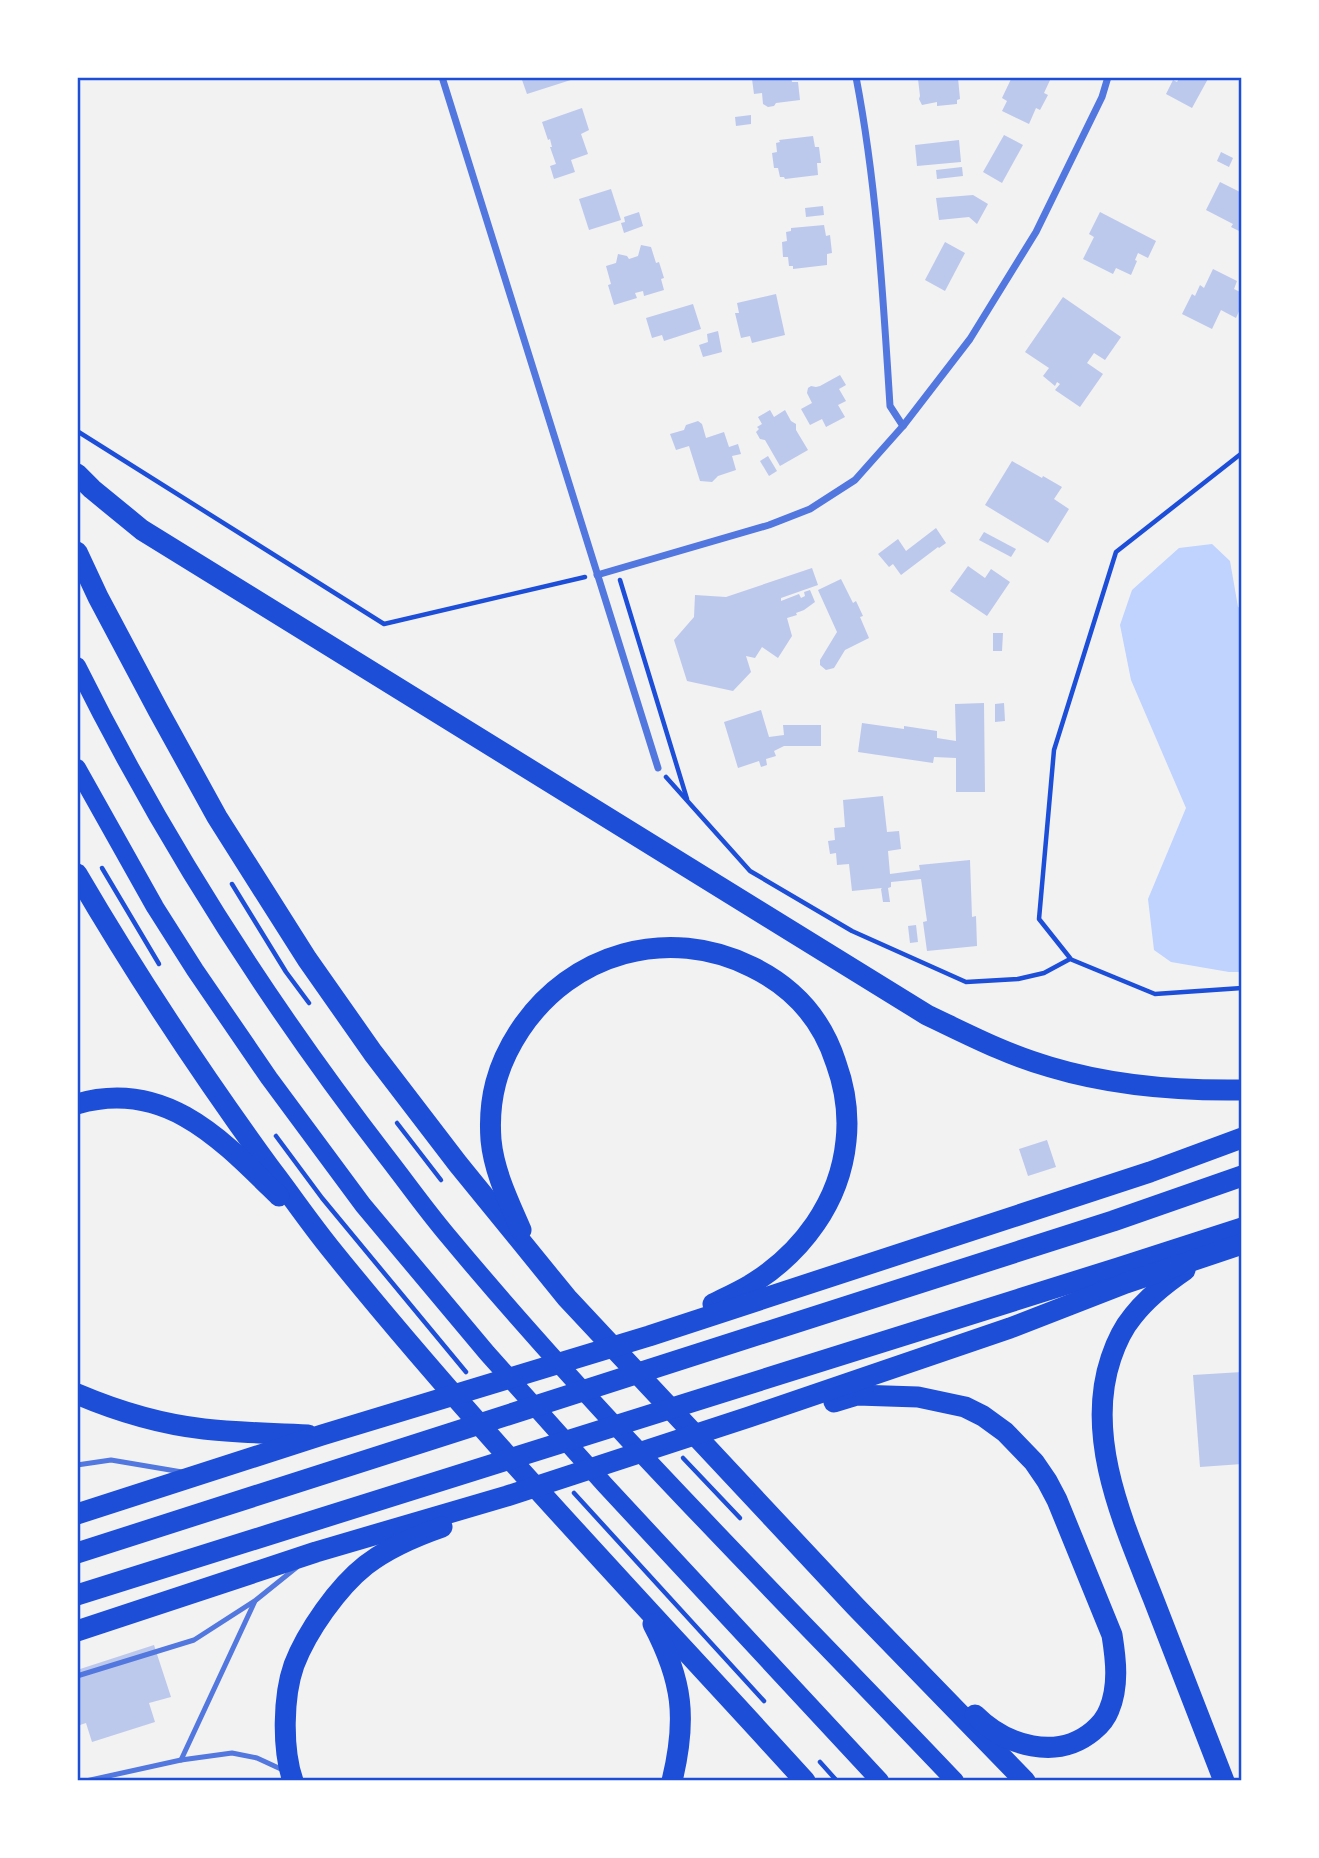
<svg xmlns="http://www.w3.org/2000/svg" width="1319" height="1858" viewBox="0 0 1319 1858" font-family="Lato,sans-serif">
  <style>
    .water { fill: #bfd3fe }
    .building { fill: #bdc9ec }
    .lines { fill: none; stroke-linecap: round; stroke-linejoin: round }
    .path { stroke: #1d4ed8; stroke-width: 4.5 }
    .service { stroke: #5277de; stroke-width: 5 }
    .minor { stroke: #5277de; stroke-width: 7 }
    .primary { stroke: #1d4ed8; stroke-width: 18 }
    .motorway { stroke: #1d4ed8; stroke-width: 21 }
    .neatline { fill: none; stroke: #1d4ed8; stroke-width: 2.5 }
  </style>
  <rect width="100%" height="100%" fill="#f2f2f2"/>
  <path class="water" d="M1212 544 1230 561 1238 607 1242 608V972H1229L1171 962 1154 950 1148 899 1186 808 1131 680 1120 625 1132 590 1179 548Z"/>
  <g class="building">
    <path d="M521 77H577V78L527 94Z"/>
    <path d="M760 77H791L792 82H798L800 100 776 103 774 106 768 107 763 104 762 93 754 94 752 79Z"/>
    <path d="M911 77 958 78 960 99 957 100V104L937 106V102L922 105 919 99 920 96 918 79 911 80Z"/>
    <path d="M1012 77 1051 78 1044 93 1048 95 1040 110 1036 108 1029 124 1002 111 1007 101 1002 98Z"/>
    <path d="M1180 77H1209L1192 108 1166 94 1173 80 1177 82Z"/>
    <path d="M582 108 589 130 581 134 588 154 571 160 575 172 554 179 550 166 556 164 550 147H552L550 139 548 140 542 122Z"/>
    <path d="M751 115V124L736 126 735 117Z"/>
    <path d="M1004 135 1023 145 1002 183 983 172Z"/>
    <path d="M813 136 815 147H819L821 163H817L818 175 785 179 784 177H780L778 168H774L772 153 777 152 776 143 780 142 779 140Z"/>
    <path d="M959 140 961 162 917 166 915 145Z"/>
    <path d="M1221 152 1233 158 1229 167 1217 161Z"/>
    <path d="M962 167 963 176 937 179 936 170Z"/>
    <path d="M1220 182 1242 193 1241 232 1231 227 1233 224 1206 210Z"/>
    <path d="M611 189 621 220 589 230 579 199Z"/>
    <path d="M973 195 988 204 977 224 969 217 939 220 936 198Z"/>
    <path d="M823 206 824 215 806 217 805 208Z"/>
    <path d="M639 212 643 226 624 233 621 223 625 222 624 217Z"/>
    <path d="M1100 212 1156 241 1148 258 1138 253 1135 260 1137 261 1131 275 1116 268 1113 274 1083 259 1094 237 1089 234Z"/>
    <path d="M824 225 826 236 830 235 832 253 827 254V265L793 269V266H789L788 257H783L782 242 787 241 786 232 791 231V228Z"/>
    <path d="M945 242 965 253 945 291 925 280Z"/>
    <path d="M641 245 651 247 656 263 659 262 664 278 661 279 664 290 644 296 643 291 635 293 637 298 614 305 608 285 611 284 606 266 616 263 618 254 627 256 629 259 638 256Z"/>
    <path d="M1213 269 1237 281 1234 289 1242 293V310L1240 309 1236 318 1221 310 1212 329 1182 314 1192 294 1195 296 1200 285 1204 288Z"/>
    <path d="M776 294 785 335 752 343 750 336 741 338 735 313H739L737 303Z"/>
    <path d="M1063 297 1121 337 1105 360 1094 353 1087 363 1103 374 1080 407 1055 390 1060 384 1057 382 1055 386 1043 376 1049 368 1025 352Z"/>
    <path d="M693 304 701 329 664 341 662 335 652 338 646 318Z"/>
    <path d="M718 331 722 352 703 357 699 345 708 342 707 334Z"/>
    <path d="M840 375 846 385 839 389 846 401 838 405 845 417 826 427 822 419 810 425 801 409 812 403 807 393 808 388 811 386 816 387 820 386Z"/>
    <path d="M770 410 774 417 785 410 791 421 796 424V430L808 450 780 466 765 440 760 439 756 432 759 429 757 427 762 424 758 417Z"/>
    <path d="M698 421 702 424 706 438 724 432 729 447 738 444 741 454 732 456 736 470 718 476 712 482 700 481 689 446 676 450 670 434 684 430 686 425Z"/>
    <path d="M768 456 777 471 769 476 760 461Z"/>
    <path d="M1012 461 1042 478 1043 476 1062 487 1054 499 1069 509 1048 543 985 505Z"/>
    <path d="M936 528 946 543 939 548 938 547 901 575 893 564 889 567 878 554 898 539 906 551Z"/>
    <path d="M984 532 1016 549 1011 557 979 540Z"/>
    <path d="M968 566 985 578 991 569 1010 582 987 616 950 591Z"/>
    <path d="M812 568 818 585 781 598V601L799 594 801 598 805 596 804 592 810 590 815 602 804 610 796 613 797 615 787 618 792 636 778 658 762 647 755 658 746 656 751 672 733 691 687 681 674 640 694 617 695 595 726 597Z"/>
    <path d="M841 579 853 603 856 601 863 616 860 617 869 638 845 650 834 668 826 670 820 665V660L837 632 818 590Z"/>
    <path d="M993 633H1003L1002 651H993Z"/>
    <path d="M984 703 985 792H956V758L934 757 933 763 858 752 862 723 904 729V726L937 731V738L956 741 955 704Z"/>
    <path d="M1004 703 1005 721 995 722V704Z"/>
    <path d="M761 710 769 737 784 735 783 725H821V746H784L774 751 776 756 766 759 767 765 761 767 759 761 738 768 724 722Z"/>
    <path d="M883 796 887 832 899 831 901 849 888 851 890 874 920 870 919 865 970 860 972 917 976 916 977 946 927 951 923 922 927 921 921 879 891 882V887L888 888 890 902H883L881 889 882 888 852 891 849 864 837 865 836 853 830 854 828 841 835 840 834 828 845 827 843 800Z"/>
    <path d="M916 925 918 942 910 943 908 926Z"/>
    <path d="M1047 1140 1056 1167 1028 1176 1019 1149Z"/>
    <path d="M1242 1372V1464L1200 1467 1193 1375Z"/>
    <path d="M154 1645 171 1697 149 1703 155 1722 92 1742 86 1723 77 1726V1670Z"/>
  </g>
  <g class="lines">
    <g class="path">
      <path d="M77 431 384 624 585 577"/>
      <path d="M620 580 687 799"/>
      <path d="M666 777 750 871 852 931 966 982 1018 979 1044 973 1070 959 1155 994 1242 988"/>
      <path d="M102 868 159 964"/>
      <path d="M232 884 286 972 309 1003"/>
      <path d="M1070 958 1039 919 1054 750 1116 552 1242 453"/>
      <path d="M397 1123 441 1180"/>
      <path d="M276 1136 322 1198 466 1372"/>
      <path d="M683 1458 740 1518"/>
      <path d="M574 1493 764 1701"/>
      <path d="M820 1762 837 1781"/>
    </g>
    <g class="service">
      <path d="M77 1465 111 1460 182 1472"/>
      <path d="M77 1676 194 1640 256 1600 297 1567"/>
      <path d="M181 1760 255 1601"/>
      <path d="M86 1781 181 1760 232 1753 257 1758 283 1770"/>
    </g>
    <g class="minor">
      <path d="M442 77 658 768"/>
      <path d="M856 77C877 186 883 296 890 406L903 426"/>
      <path d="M597 575 769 525 810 509 855 480 903 426 970 339 1036 232 1102 97 1108 77"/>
    </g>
    <g class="primary">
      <path d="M77 666C163 839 268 1003 386 1156 407 1183 426 1210 448 1236 607 1427 784 1601 955 1781"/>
      <path d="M77 768 155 907 195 970 269 1078 363 1205 487 1353 605 1485 880 1781"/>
    </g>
    <g class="motorway">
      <path d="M77 474 92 489 142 530 927 1015C967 1034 1007 1055 1050 1067 1113 1086 1177 1091 1242 1090"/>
      <path d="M77 552 98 597 158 710 217 817 307 959 373 1053 458 1164 567 1298 855 1606 1025 1781"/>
      <path d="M77 874C136 975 201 1073 270 1168 290 1194 309 1222 330 1248 479 1433 645 1605 805 1781"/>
      <path d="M77 1104C165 1078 222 1140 279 1196"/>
      <path d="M521 1230C509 1202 494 1172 491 1140 488 1099 497 1065 520 1030 571 953 668 925 752 967 793 987 822 1019 836 1063 845 1088 849 1114 846 1141 840 1202 802 1253 750 1285 738 1292 725 1298 713 1304"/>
      <path d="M1185 1270C1166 1283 1147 1298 1133 1316 1123 1328 1116 1343 1111 1358 1084 1438 1124 1524 1153 1598 1177 1659 1200 1720 1224 1781"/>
      <path d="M77 1394C117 1411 160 1424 204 1429 238 1433 273 1433 308 1435"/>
      <path d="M834 1402 857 1395 918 1397 965 1407 983 1416 1005 1432 1034 1462 1047 1481 1057 1500 1112 1635C1116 1660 1119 1686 1109 1710 1106 1718 1099 1726 1093 1731 1057 1761 1006 1746 975 1715"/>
      <path d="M77 1514 322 1435 649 1336 1150 1172 1242 1138"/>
      <path d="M77 1553 1113 1221 1242 1176"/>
      <path d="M77 1595 1118 1268 1242 1228"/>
      <path d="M653 1624C683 1681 687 1719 672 1781"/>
      <path d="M77 1631 316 1552 507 1496 749 1417 1010 1328 1126 1283 1242 1244"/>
      <path d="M293 1781C282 1749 283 1696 294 1665 307 1631 338 1587 366 1565 388 1548 416 1536 442 1527"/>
    </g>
  </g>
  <rect width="1319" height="1858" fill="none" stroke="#ffffff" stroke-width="158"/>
  <rect x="79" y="79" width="1161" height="1700" class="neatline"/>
</svg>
